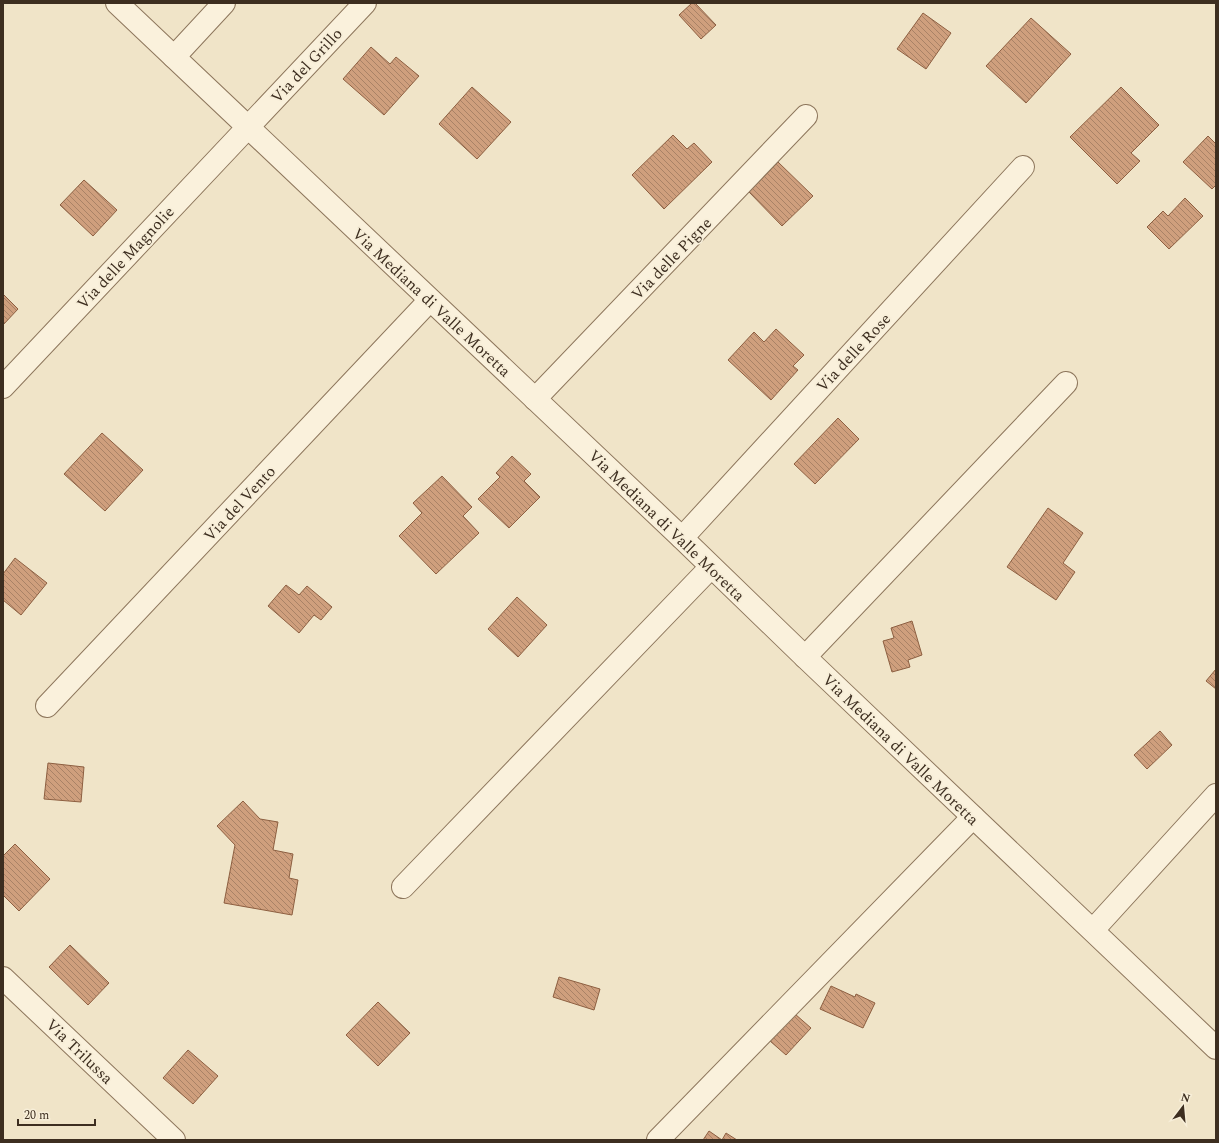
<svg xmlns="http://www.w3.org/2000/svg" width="1219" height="1143" viewBox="0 0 1219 1143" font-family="Spectral,serif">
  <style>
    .building { fill: url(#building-back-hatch); stroke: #8d5f41 }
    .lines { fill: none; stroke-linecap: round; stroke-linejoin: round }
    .minor-casing { stroke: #8d765c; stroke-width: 24 }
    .minor { stroke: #faf1dc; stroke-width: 22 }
    .labels { text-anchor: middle; stroke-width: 3.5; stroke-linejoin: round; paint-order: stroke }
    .street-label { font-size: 16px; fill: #3d2e20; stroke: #f7eed8 }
  </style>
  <defs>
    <pattern id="building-back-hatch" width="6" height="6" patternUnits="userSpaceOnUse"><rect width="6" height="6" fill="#cf9f7d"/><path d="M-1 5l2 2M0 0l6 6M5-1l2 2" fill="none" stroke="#a98266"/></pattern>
  </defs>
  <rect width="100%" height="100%" fill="#f0e4c8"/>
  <g class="building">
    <path d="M692 3H695L716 25 701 39 679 15Z"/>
    <path d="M923 13 951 33 926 69 897 49Z"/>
    <path d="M1031 18 1071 54 1026 103 986 66Z"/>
    <path d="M371 47 390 64 396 57 419 76 384 115 343 79Z"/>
    <path d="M472 87 511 122 477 159 439 124Z"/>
    <path d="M1121 87 1159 125 1131 153 1140 161 1117 184 1070 137Z"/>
    <path d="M673 135 687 149 694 143 712 162 664 209 632 175Z"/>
    <path d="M1208 136 1216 144V185L1212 189 1183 162Z"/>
    <path d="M778 162 813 196 782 226 749 192Z"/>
    <path d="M84 180 117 210 93 236 60 205Z"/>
    <path d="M1185 198 1203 216 1169 249 1147 227 1163 211 1168 216Z"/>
    <path d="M3 294 18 309 3 325Z"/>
    <path d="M776 329 804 355 793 366 798 370 771 400 728 360 754 332 764 342Z"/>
    <path d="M838 418 859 439 815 484 794 464Z"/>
    <path d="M102 433 143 470 105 511 64 474Z"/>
    <path d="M512 456 531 474 524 481 540 497 509 528 478 499 500 477 496 473Z"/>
    <path d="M442 476 472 507 463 516 479 533 436 574 399 536 422 513 413 503Z"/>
    <path d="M1048 508 1083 533 1063 563 1075 572 1056 600 1007 567Z"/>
    <path d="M15 558 47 583 21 615 3 600V574Z"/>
    <path d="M286 585 299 595 307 586 332 607 321 620 314 615 299 633 268 606Z"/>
    <path d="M517 597 547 625 518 657 488 629Z"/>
    <path d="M912 621 922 655 908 660 910 667 892 672 883 641 894 638 891 628Z"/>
    <path d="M1216 669V689L1206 681Z"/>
    <path d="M1160 731 1172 745 1147 769 1134 755Z"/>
    <path d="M48 763 84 767 81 802 44 799Z"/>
    <path d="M243 801 260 819 278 822 273 850 293 854 289 878 298 880 292 915 224 903 235 845 217 826Z"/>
    <path d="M15 844 50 879 19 911 3 895V856Z"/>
    <path d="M70 945 109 983 88 1005 49 967Z"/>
    <path d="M559 977 600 989 594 1010 553 997Z"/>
    <path d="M831 986 855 997 856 994 875 1003 863 1028 820 1009Z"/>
    <path d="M378 1002 410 1033 378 1066 346 1035Z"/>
    <path d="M795 1014 811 1028 786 1055 770 1041Z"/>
    <path d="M188 1050 218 1076 193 1104 163 1078Z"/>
    <path d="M709 1131 722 1140 726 1133 737 1140H703Z"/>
  </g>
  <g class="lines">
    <g class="minor-casing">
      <g id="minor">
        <path d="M117 3 682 538 805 657 1216 1048"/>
        <path d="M174 57 224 3"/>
        <path d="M3 387 365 3"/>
        <path d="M535 399 806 116"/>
        <path d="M682 538 1023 167"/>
        <path d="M805 657 1066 383"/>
        <path d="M47 706 430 300"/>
        <path d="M403 887 711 567"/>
        <path d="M1093 930 1216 795"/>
        <path d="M3 978 174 1140"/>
        <path d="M658 1140 973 817"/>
      </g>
    </g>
    <use href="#minor" class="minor"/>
  </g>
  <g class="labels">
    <g class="street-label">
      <text transform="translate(306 65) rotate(-47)" y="6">Via del Grillo</text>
      <text transform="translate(125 257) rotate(-47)" y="6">Via delle Magnolie</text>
      <text transform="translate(671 258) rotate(-46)" y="6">Via delle Pigne</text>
      <text transform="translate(432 302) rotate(43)" y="6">Via Mediana di Valle Moretta</text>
      <text transform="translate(853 352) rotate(-47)" y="6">Via delle Rose</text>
      <text transform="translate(239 503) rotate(-47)" y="6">Via del Vento</text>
      <text transform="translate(667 525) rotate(44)" y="6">Via Mediana di Valle Moretta</text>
      <text transform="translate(901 749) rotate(44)" y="6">Via Mediana di Valle Moretta</text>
      <text transform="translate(80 1051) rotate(44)" y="6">Via Trilussa</text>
    </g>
  </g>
  <rect width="1219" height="1143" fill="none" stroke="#3d2e20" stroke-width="8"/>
  <g transform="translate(1183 1107) rotate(16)" stroke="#f7eed8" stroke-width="3" paint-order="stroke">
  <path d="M0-3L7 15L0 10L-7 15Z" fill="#3d2e20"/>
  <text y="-6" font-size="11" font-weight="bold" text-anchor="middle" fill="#3d2e20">N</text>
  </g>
  <path d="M18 1119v6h77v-6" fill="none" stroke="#3d2e20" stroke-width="2"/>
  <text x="24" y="1119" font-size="12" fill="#3d2e20" stroke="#f7eed8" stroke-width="3" paint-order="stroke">20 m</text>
</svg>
